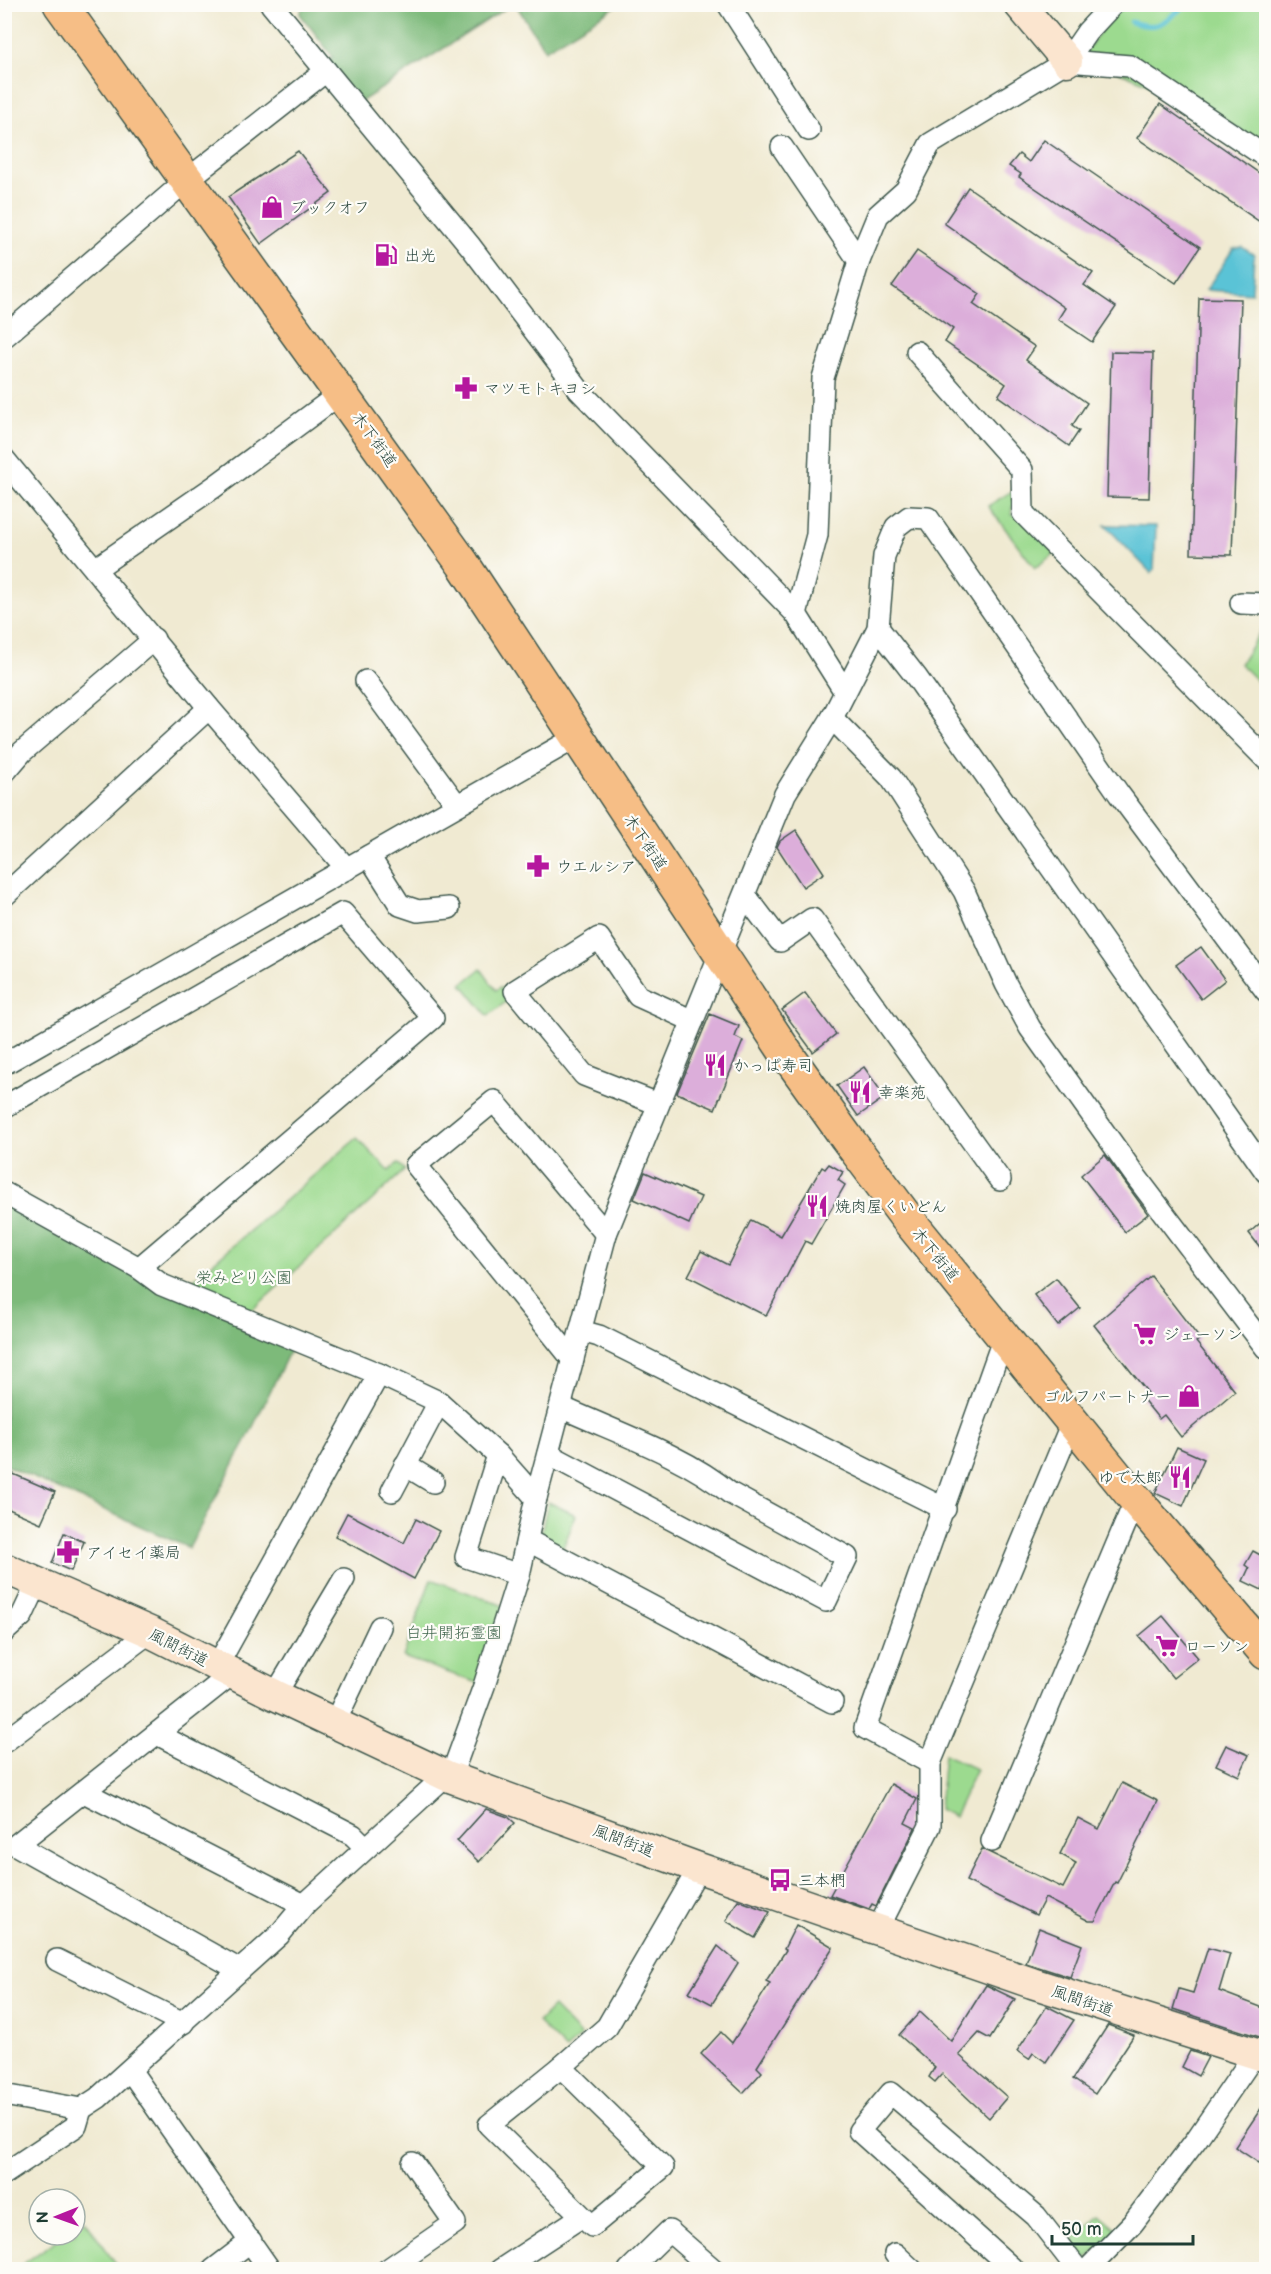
<svg xmlns="http://www.w3.org/2000/svg" width="1271" height="2274" viewBox="0 0 1271 2274" font-family="'Balsamiq Sans','Klee One',sans-serif">
  <style>
    .green { fill: #9cda8f; stroke: #5e8c62; stroke-width: 1.5 }
    .forest { fill: #7dba7a; stroke: #4e7c57; stroke-width: 1.5 }
    .water { fill: #5ac3d6; stroke: #3c8085; stroke-width: 1.5 }
    .lines { fill: none; stroke-linecap: round; stroke-linejoin: round }
    .stream { stroke: #5ac3d6; stroke-width: 5 }
    .building { fill: #dcaeda }
    .street-casing { stroke: #3e574c; stroke-width: 24 }
    .secondary-casing { stroke: #3e574c; stroke-width: 33 }
    .primary-casing { stroke: #3e574c; stroke-width: 36 }
    .street { stroke: #fff; stroke-width: 21 }
    .secondary { stroke: #fbe5cf; stroke-width: 30 }
    .primary { stroke: #f6be86; stroke-width: 33 }
    .labels { text-anchor: middle; stroke-width: 4.5; stroke-linejoin: round; paint-order: stroke }
    .poi-label { font-size: 16px; fill: #1f3d34; stroke: #fdfcf7; text-anchor: start }
    .street-label { font-size: 16px; fill: #1f3d34; stroke: #fdfcf7 }
    .park-label { font-size: 16px; fill: #3e644b; stroke: #fdfcf7 }
  </style>
  <rect width="100%" height="100%" fill="#fdfcf7"/>
  <filter id="ink" filterUnits="userSpaceOnUse"><feTurbulence type="fractalNoise" baseFrequency=".0167" numOctaves="2"/><feDisplacementMap in="SourceGraphic" scale="12" xChannelSelector="R" yChannelSelector="G"/><feConvolveMatrix kernelMatrix="1 2 1 2 8 2 1 2 1" color-interpolation-filters="sRGB"/></filter>
  <filter id="wash" filterUnits="userSpaceOnUse"><feTurbulence type="fractalNoise" baseFrequency=".008" numOctaves="4" result="noise"/><feDisplacementMap in="SourceGraphic" scale="24" xChannelSelector="R" yChannelSelector="G"/><feGaussianBlur stdDeviation="1.35" result="paint"/><feColorMatrix in="noise" values="0 0 0 0 0 0 0 0 0 0 0 0 0 0 0 0 0 1.4 0 .05"/><feComposite in="paint" operator="in"/></filter>
  <g filter="url(#wash)">
    <rect width="100%" height="100%" fill="#f0ead2"/>
    <g class="green">
      <path d="M1127 5H1266V148L1202 105 1082 57 1114 12Z"/>
      <path d="M1017 488 1018 506 1012 507V515H1018L1055 553 1035 568 988 506Z"/>
      <path d="M1266 623V690L1240 664Z"/>
      <path d="M481 969 496 990 501 987 511 998 488 1016 462 984Z"/>
      <path d="M357 1138 389 1171 398 1163 405 1170 248 1314 184 1288Z"/>
      <path d="M548 1502 576 1515 563 1548 540 1538Z"/>
      <path d="M431 1579 504 1606 481 1684 403 1657Z"/>
      <path d="M944 1754 976 1769 954 1817 939 1809Z"/>
      <path d="M553 2007 581 2036 566 2050 538 2022Z"/>
      <path d="M1099 2214 1119 2231 1087 2258 1080 2257 1069 2243Z"/>
      <path d="M85 2220 120 2269H16L64 2235H75V2227Z"/>
    </g>
    <g class="forest">
      <path d="M304 4 511 5 359 103 325 63 333 57 300 14Z"/>
      <path d="M516 5H618L545 50Z"/>
      <path d="M5 1200 293 1344 250 1433 189 1548 5 1465Z"/>
    </g>
    <g class="water">
      <path d="M1242 247 1254 255 1252 293 1206 290 1233 249Z"/>
      <path d="M1105 525 1156 526 1154 570 1151 573Z"/>
    </g>
    <g class="lines">
      <path class="stream" d="M1131 22C1161 31 1163 22 1187 4"/>
    </g>
    <g id="blocks">
      <g class="building">
        <path d="M1160 104 1266 178V226L1137 138Z"/>
        <path d="M1044 140 1200 247 1176 283 1019 177 1021 174 1009 166 1019 154 1029 162Z"/>
        <path d="M298 151 331 193 261 244 228 197Z"/>
        <path d="M968 187 1093 273 1084 285 1116 307 1092 342 1058 319 1065 308 944 223Z"/>
        <path d="M917 251 980 294 973 304 1035 347 1026 360 1087 403 1072 426 1079 431 1069 446 998 396 1006 384 945 342 953 329 892 286Z"/>
        <path d="M1199 298 1241 299 1232 555 1191 554Z"/>
        <path d="M1111 352 1153 353 1149 498 1107 497Z"/>
        <path d="M796 830 824 873 803 887 777 847 780 841Z"/>
        <path d="M1201 947 1225 980 1201 999 1176 965Z"/>
        <path d="M805 993 836 1034 813 1052 782 1010Z"/>
        <path d="M710 1014 739 1026 735 1037 743 1041 715 1109 677 1093Z"/>
        <path d="M864 1067 885 1097 858 1116 837 1086Z"/>
        <path d="M1105 1155 1148 1214 1125 1232 1081 1175Z"/>
        <path d="M829 1164 843 1172 838 1180 845 1185 811 1244 805 1241 766 1316 688 1276 701 1251 728 1265 751 1220 781 1236 822 1167 825 1169Z"/>
        <path d="M645 1172 701 1197 689 1224 634 1199Z"/>
        <path d="M1266 1218V1255L1249 1233Z"/>
        <path d="M1151 1276 1200 1339 1196 1342 1235 1391 1181 1437 1164 1415 1159 1419 1142 1398 1148 1393 1094 1325Z"/>
        <path d="M1056 1278 1080 1308 1058 1326 1034 1295Z"/>
        <path d="M1177 1447 1204 1459 1183 1506 1155 1493Z"/>
        <path d="M4 1470 55 1492 41 1523 4 1507Z"/>
        <path d="M347 1513 404 1543 416 1519 439 1531 414 1579 335 1536Z"/>
        <path d="M64 1533 84 1542 71 1571 52 1563Z"/>
        <path d="M1253 1551 1266 1558V1581L1262 1590 1243 1581 1249 1568 1245 1565Z"/>
        <path d="M1163 1616 1198 1658 1173 1678 1139 1636Z"/>
        <path d="M1226 1745 1249 1755 1239 1776 1216 1765Z"/>
        <path d="M1122 1783 1158 1801 1117 1883 1115 1882 1095 1921H1089L1045 1898 1036 1915 966 1881 982 1849 1063 1888 1076 1863 1060 1854 1078 1818 1099 1829Z"/>
        <path d="M891 1784 917 1799 905 1823 915 1828 876 1906 872 1904 869 1909 830 1895Z"/>
        <path d="M486 1809 508 1817 515 1823 479 1862 457 1841Z"/>
        <path d="M738 1900 770 1912 755 1938 726 1921Z"/>
        <path d="M796 1925 833 1947 757 2067 762 2072 743 2093 701 2054 721 2032 732 2043 770 1983 766 1981 786 1950 784 1949Z"/>
        <path d="M1039 1928 1082 1945 1070 1977 1026 1963Z"/>
        <path d="M718 1946 738 1963 712 2004 689 1992Z"/>
        <path d="M1208 1948 1230 1954 1219 1991 1266 2009V2039L1173 2009 1179 1989 1193 1993Z"/>
        <path d="M986 1985 1015 1999 990 2039 979 2033 959 2055 1007 2097 989 2118 942 2074 935 2082 929 2077 935 2067 899 2035 920 2012 951 2041Z"/>
        <path d="M1047 2006 1074 2020 1046 2062 1033 2053 1029 2059 1017 2051Z"/>
        <path d="M1108 2025 1134 2035 1095 2094 1073 2079Z"/>
        <path d="M1190 2051 1208 2057 1198 2076 1182 2067Z"/>
        <path d="M1266 2101V2153L1259 2163 1235 2147Z"/>
      </g>
    </g>
  </g>
  <g filter="url(#ink)">
    <use href="#blocks" fill-opacity="0" stroke="#3e574c" stroke-width="1.5"/>
    <g class="lines">
      <g class="street-casing">
        <g id="street">
          <path d="M271 4 471 247 579 390 796 614 845 692"/>
          <path d="M728 4 809 130"/>
          <path d="M1067 61 1130 66 1266 157"/>
          <path d="M782 147 859 261"/>
          <path d="M4 337 187 180 326 71"/>
          <path d="M917 352 1022 470 1023 513 1266 759"/>
          <path d="M4 459 209 708 347 869"/>
          <path d="M95 569 214 487 341 393"/>
          <path d="M1241 603 1266 604"/>
          <path d="M796 614 817 535 823 378 859 261 878 215 906 190 930 144 1067 61 1087 32 1113 4"/>
          <path d="M878 628 917 678 1266 1172"/>
          <path d="M366 681 457 805"/>
          <path d="M832 718 891 778 964 891 1006 984 1030 1028 1134 1174 1266 1348"/>
          <path d="M4 773 22 752 154 639"/>
          <path d="M369 856 400 905 418 911 449 908"/>
          <path d="M745 895 780 941 812 919 1000 1180"/>
          <path d="M4 896 209 708"/>
          <path d="M4 1064 577 737"/>
          <path d="M658 1104 584 1075 515 991 599 938 638 996 693 1021"/>
          <path d="M4 1107 343 913 433 1018 139 1268"/>
          <path d="M4 1193 139 1268 162 1285 379 1374 439 1402 498 1455 536 1498"/>
          <path d="M581 1331 599 1336 945 1509"/>
          <path d="M573 1360 416 1165 494 1101 606 1234"/>
          <path d="M548 1454 826 1601 847 1557 730 1493C684 1455 615 1432 561 1407"/>
          <path d="M498 1455 466 1557 519 1575"/>
          <path d="M405 1465 433 1482"/>
          <path d="M392 1491 439 1402"/>
          <path d="M527 1540 832 1702"/>
          <path d="M4 1632 22 1616 37 1584"/>
          <path d="M217 1666 379 1374"/>
          <path d="M233 1673 16 1845 238 1969"/>
          <path d="M275 1695 344 1579"/>
          <path d="M335 1722 380 1627"/>
          <path d="M157 1734 353 1835 366 1848"/>
          <path d="M4 1742 150 1632"/>
          <path d="M930 1763 865 1728 1004 1337"/>
          <path d="M84 1792 304 1905"/>
          <path d="M992 1841 1130 1513 1142 1506"/>
          <path d="M878 1929 930 1826V1763L1073 1420"/>
          <path d="M57 1960 183 2023"/>
          <path d="M561 2067 663 2167 592 2226 489 2125Z"/>
          <path d="M561 2067 607 2027 699 1868"/>
          <path d="M130 2070 270 2270"/>
          <path d="M4 2095 81 2109 98 2098 279 1935 304 1905 454 1768 484 1686 519 1575 536 1498 606 1234 785 794 832 718 878 628 884 556 896 527 909 517 928 518 1119 794 1266 991"/>
          <path d="M4 2174 76 2126 81 2109"/>
          <path d="M895 2254 912 2270"/>
          <path d="M213 2270 251 2241"/>
          <path d="M387 2270 455 2223 413 2163"/>
          <path d="M500 2270 581 2217"/>
          <path d="M629 2270 669 2231 714 2270"/>
          <path d="M1014 2270 859 2131 891 2093 1036 2216 1078 2270"/>
          <path d="M1087 2270 1133 2223 1196 2140 1248 2064 1252 2053"/>
        </g>
      </g>
      <g class="secondary-casing">
        <g id="secondary">
          <path d="M1019 4 1067 61"/>
          <path d="M4 1568 150 1632 275 1695 447 1776 699 1868 1032 1983 1266 2057"/>
        </g>
      </g>
      <g class="primary-casing">
        <path id="primary" d="M60 4 463 564 786 1053 846 1137 906 1217 1135 1499 1266 1653"/>
      </g>
      <use href="#street" class="street"/>
      <use href="#secondary" class="secondary"/>
      <use href="#primary" class="primary"/>
    </g>
  </g>
  <defs>
    <g id="shop-bare" transform="scale(1.8)"><path d="M-5-2.5h2.3a2.7 3.5 0 0 1 5.4 0H5L5.5 6h-11ZM-1.5-2.5h3a1.5 2.3 0 0 0-3 0Z" fill="#b5179e" stroke="#fdfcf7" stroke-width="2.5" paint-order="stroke"/></g>
    <g id="fuel-bare" transform="scale(1.8)"><path d="M-5.5-6h7V0h2V4h1.3V-2.5L3-4.5l.8-.8L6-3V5H2.5V1h-1V6h-7ZM-4.2-4.7v3.2H.2V-4.7Z" fill="#b5179e" stroke="#fdfcf7" stroke-width="2.5" paint-order="stroke"/></g>
    <g id="pharmacy-bare" transform="scale(1.8)"><path d="M-2-6h4v4h4v4h-4v4h-4v-4h-4v-4h4Z" fill="#b5179e" stroke="#fdfcf7" stroke-width="2.5" paint-order="stroke"/></g>
    <g id="restaurant-bare" transform="scale(1.8)"><path d="M-5-6h1v4h1v-4h1v4h1v-4h1v5L-1.5 .5V6h-2V.5L-5-1ZM5-6V6H3V1.5H1.5Q1.5-4 5-6Z" fill="#b5179e" stroke="#fdfcf7" stroke-width="2.5" paint-order="stroke"/></g>
    <g id="supermarket-bare" transform="scale(1.8)"><path d="M-6-5.5h2.5l.6 2H6L4.5 2H-2.5L-4.4-4H-6ZM-1.5 3.2a1.3 1.3 0 1 0 .1 0ZM3 3.2a1.3 1.3 0 1 0 .1 0Z" fill="#b5179e" stroke="#fdfcf7" stroke-width="2.5" paint-order="stroke"/></g>
    <g id="bus-bare" transform="scale(1.8)"><path d="M-5-6H5V4H4V6H2V4H-2V6H-4V4H-5ZM-3.5-4V0h7V-4ZM-3.5 1.2v1.5H-2V1.2ZM2 1.2v1.5H3.5V1.2Z" fill="#b5179e" stroke="#fdfcf7" stroke-width="2.5" paint-order="stroke"/></g>
  </defs>
  <g fill-rule="evenodd">
    <use href="#shop-bare" x="272" y="207"/>
    <use href="#fuel-bare" x="386" y="255"/>
    <use href="#pharmacy-bare" x="466" y="388"/>
    <use href="#pharmacy-bare" x="538" y="866"/>
    <use href="#restaurant-bare" x="715" y="1065"/>
    <use href="#restaurant-bare" x="860" y="1092"/>
    <use href="#restaurant-bare" x="817" y="1206"/>
    <use href="#supermarket-bare" x="1145" y="1334"/>
    <use href="#shop-bare" x="1189" y="1396"/>
    <use href="#restaurant-bare" x="1180" y="1477"/>
    <use href="#pharmacy-bare" x="68" y="1552"/>
    <use href="#supermarket-bare" x="1167" y="1646"/>
    <use href="#bus-bare" x="780" y="1880"/>
  </g>
  <g class="labels">
    <g class="poi-label">
      <text x="290" y="213">ブックオフ</text>
      <text x="404" y="261">出光</text>
      <text x="484" y="394">マツモトキヨシ</text>
      <text x="556" y="872">ウエルシア</text>
      <text x="733" y="1071">かっぱ寿司</text>
      <text x="878" y="1098">幸楽苑</text>
      <text x="835" y="1212">焼肉屋くいどん</text>
      <text x="1163" y="1340">ジェーソン</text>
      <text x="1171" y="1402" text-anchor="end">ゴルフパートナー</text>
      <text x="1162" y="1483" text-anchor="end">ゆで太郎</text>
      <text x="86" y="1558">アイセイ薬局</text>
      <text x="1185" y="1652">ローソン</text>
      <text x="798" y="1886">三本椚</text>
    </g>
    <g class="street-label">
      <text transform="translate(375 439) rotate(54)" y="6">木下街道</text>
      <text transform="translate(646 842) rotate(56)" y="6">木下街道</text>
      <text transform="translate(936 1254) rotate(51)" y="6">木下街道</text>
      <text transform="translate(179 1647) rotate(27)" y="6">風間街道</text>
      <text transform="translate(624 1840) rotate(21)" y="6">風間街道</text>
      <text transform="translate(1083 2000) rotate(19)" y="6">風間街道</text>
    </g>
    <g class="park-label">
      <text x="244" y="1283">栄みどり公園</text>
      <text x="454" y="1638">白井開拓霊園</text>
    </g>
  </g>
  <rect width="1271" height="2274" fill="none" stroke="#fdfcf7" stroke-width="24"/>
  <g transform="translate(57 2217) rotate(269)"><circle r="28" fill="#fdfcf7" stroke="#a4b0a9" stroke-width="1.5"/>
  <path d="M0-4.5L10 22L0 15L-10 22Z" fill="#b5179e"/>
  <text y="-9" font-size="16" font-weight="bold" text-anchor="middle" fill="#1f3d34">N</text>
  </g>
  <path d="M1052 2235v9h141v-9" fill="none" stroke="#1f3d34" stroke-width="3"/>
  <text x="1061" y="2235" font-size="18" fill="#1f3d34" stroke="#fdfcf7" stroke-width="4.5" paint-order="stroke">50 m</text>
</svg>
